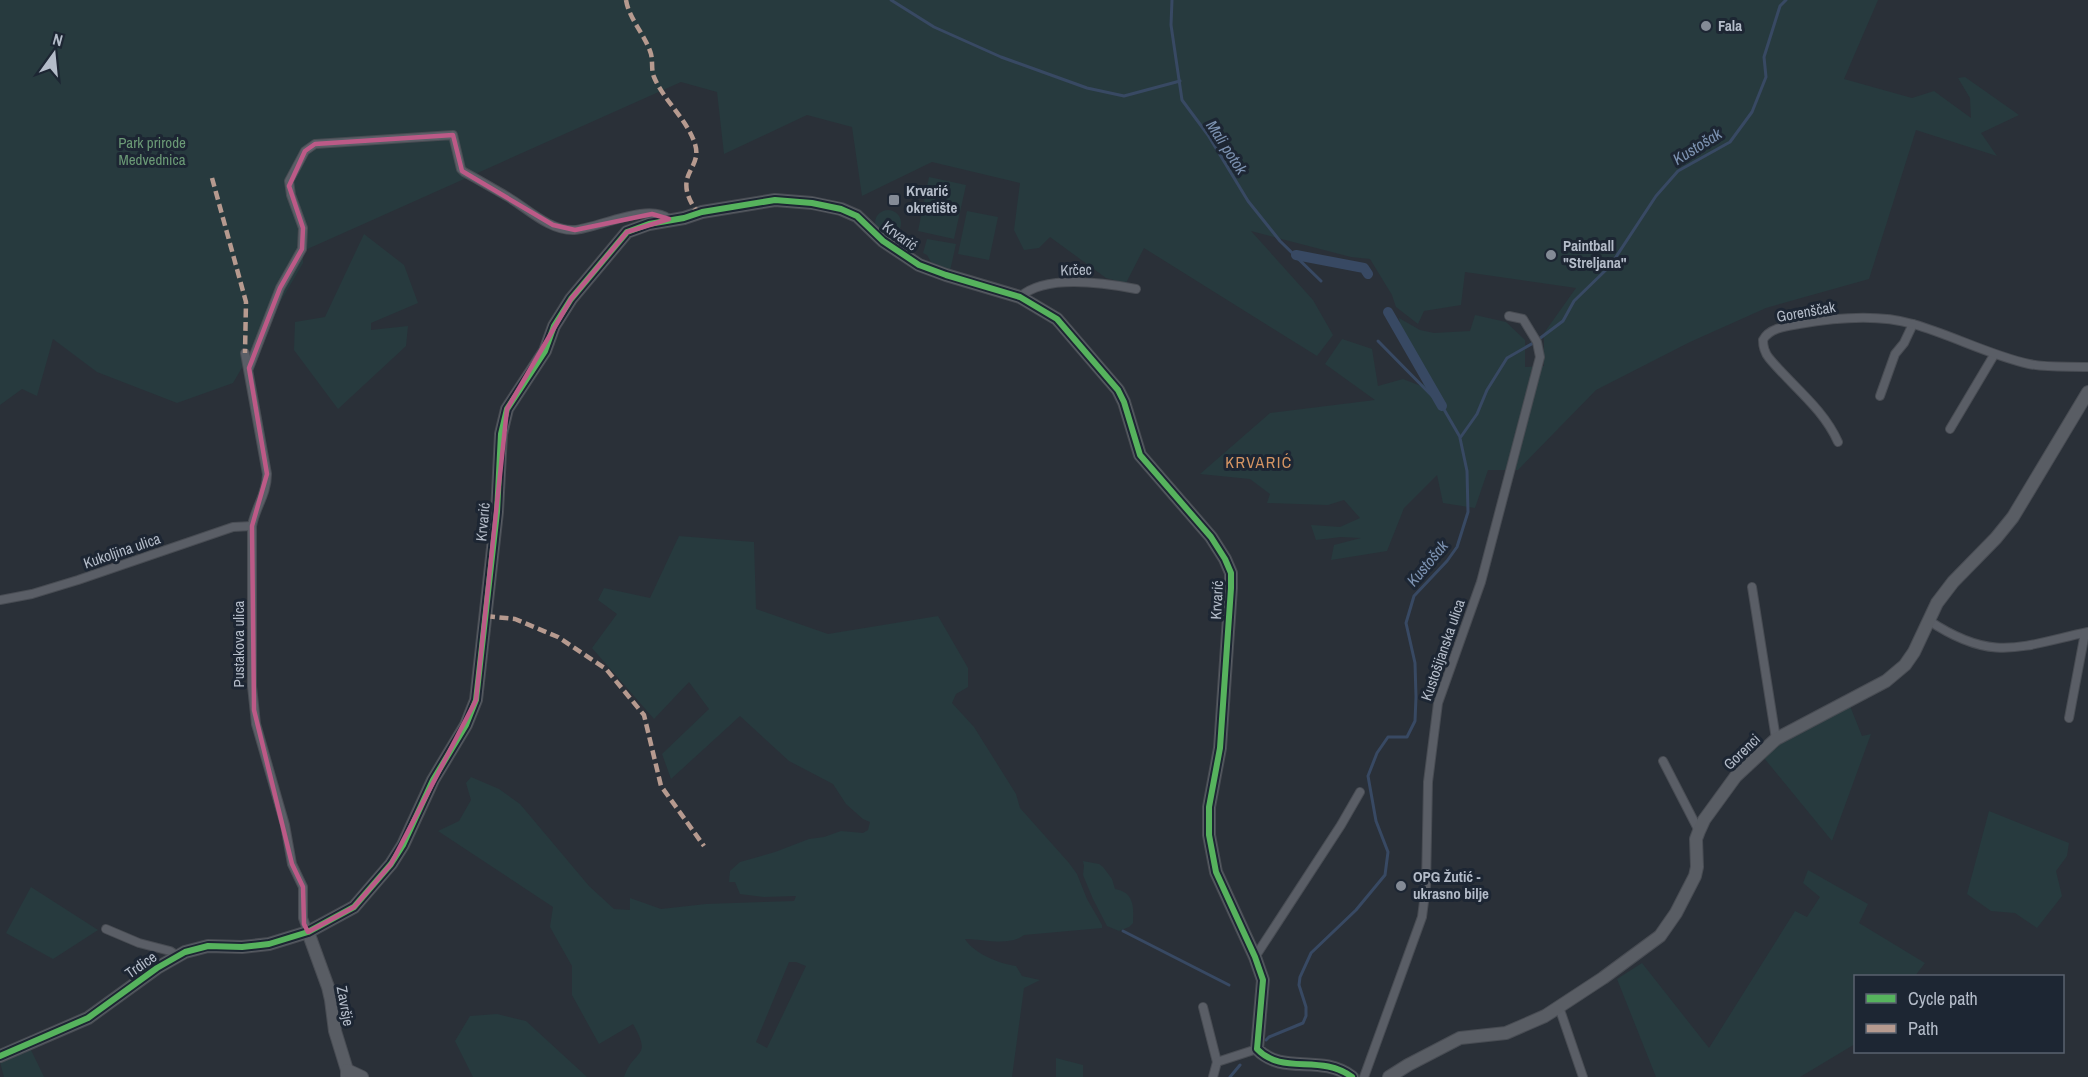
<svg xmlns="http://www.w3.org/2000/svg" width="2088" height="1077" viewBox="0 0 2088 1077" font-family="'Archivo Narrow',sans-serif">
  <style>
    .green { fill: #273a3e; fill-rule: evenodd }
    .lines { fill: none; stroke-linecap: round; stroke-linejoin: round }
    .stream { stroke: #384963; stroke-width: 3 }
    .canal { stroke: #384963; stroke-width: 10 }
    .street-casing { stroke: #484c53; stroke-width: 10 }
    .secondary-casing { stroke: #484c53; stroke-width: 14 }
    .street { stroke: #5a5e66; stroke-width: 8 }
    .secondary { stroke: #595d64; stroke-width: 12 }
    .quiet { stroke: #b69a8f; stroke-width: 4.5; stroke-dasharray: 9 4.5; stroke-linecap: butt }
    .cycleway-casing { stroke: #1d2633; stroke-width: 10 }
    .cycleway { stroke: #56b35d; stroke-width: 6 }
    .marked { fill: none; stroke: #bc5a87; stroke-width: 4.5; stroke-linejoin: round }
    .poi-dot { fill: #848b96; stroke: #1d2633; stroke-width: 2 }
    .labels { text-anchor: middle; stroke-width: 6; stroke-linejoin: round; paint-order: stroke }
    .poi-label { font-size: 15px; font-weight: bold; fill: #b4bcc9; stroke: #1d2633; text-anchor: start }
    .park-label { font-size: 15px; fill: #6b9a76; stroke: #1d2633 }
    .street-label { font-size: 15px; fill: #b4bcc9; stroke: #1d2633 }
    .water-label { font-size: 16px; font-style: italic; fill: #7c92b1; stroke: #1d2633 }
    .neighbourhood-label { font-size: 16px; letter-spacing: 1.5px; fill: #d59563; stroke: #1d2633 }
  </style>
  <rect width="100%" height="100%" fill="#2a3038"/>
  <g class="green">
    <path d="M0 0H1878L1844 79 1912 98 1934 91 1971 118 1970 98 1958 78 1965 77 2019 115 1981 133 1997 156 1916 130 1869 279 1766 308 1690 342 1596 390 1518 470H1488L1475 508 1443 503 1437 475 1404 508 1387 551 1331 560 1334 545 1361 538 1341 537 1316 540 1311 525 1340 527 1360 518 1344 500 1328 505 1267 503 1270 494 1250 479 1200 474 1270 413 1375 400 1325 364 1342 339 1372 349 1378 386 1403 379 1421 386 1430 377 1400 327 1399 318 1420 330 1434 333 1470 331 1475 315 1506 322 1525 340V367L1544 366V333L1576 288 1465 272 1461 305 1424 311 1418 324 1396 307 1392 295 1370 259 1351 257 1251 231 1313 300 1333 335 1317 356 1144 248 1126 283 1106 278 1050 237 1039 248 1024 250 1014 230 1020 183 932 162 862 196 852 127 807 115 724 154 717 92 681 82 303 251V263L233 383 177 403 97 372 53 339 37 396 22 389 0 405Z"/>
    <path d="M929 177 966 185 954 239 918 231Z"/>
    <circle cx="888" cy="223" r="13"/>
    <path d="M967 211 998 217 989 260 958 254Z"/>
    <path d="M364 234 404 265 418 303 371 323V330L408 326 406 346 338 409 294 350 295 322 325 317Z"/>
    <path d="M927 239 956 244 950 271 931 262 927 255 923 253Z"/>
    <path d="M679 536 754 542 756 609 828 634 938 616 968 668V687L956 694 952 703 974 727 1016 794 1020 808 1069 863 1077 874 1087 899 1102 925V928L1024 935C1009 947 984 939 965 939 973 953 1000 964 1016 966L1022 976 1040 980 1024 988 1012 1077H624C634 1048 653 1059 633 1024L599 1044 572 995V966L550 927 553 907 438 831 459 821 471 800 466 783 471 777 499 789 520 804 589 886 614 909 630 910V898L661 909 706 904 794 901 796 896 764 897 740 894 735 882H729L730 871 740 862 775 852 809 839 824 837 841 831 863 833 868 830 870 822 863 819 846 804 833 784 789 761 740 716 671 779 662 754 709 709 689 682 654 719 592 648 617 614 598 600 604 588 650 598ZM789 962H796L806 966 767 1048 756 1042Z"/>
    <path d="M1848 705 1850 706 1862 736 1871 734 1832 841 1764 758V753Z"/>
    <path d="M1989 811 2069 843 2067 856 2056 871 2062 896 2037 928 2015 913 1991 911 1967 894Z"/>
    <path d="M1083 861 1099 864 1103 867 1112 879 1115 889C1134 892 1134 907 1133 923L1129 927 1119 931 1107 926 1093 899 1083 875 1084 866Z"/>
    <path d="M1808 870 1868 904 1859 923 1925 963 1915 976H1856L1855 1044 1800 1077H1656L1617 979 1642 963 1709 1048 1795 911 1807 917 1820 897 1803 883Z"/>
    <path d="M31 887 98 930 53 959 6 933Z"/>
    <path d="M497 1014 526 1021 587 1077H473L455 1041 470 1016Z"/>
    <path d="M31 1050 44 1077H4L0 1062Z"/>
    <path d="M1056 1058 1083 1065V1077H1056Z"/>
  </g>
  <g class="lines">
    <g class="stream">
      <path d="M891 0 934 27 1001 57 1087 88 1124 96 1180 81"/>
      <path d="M1172 0 1171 25 1182 100 1208 135 1248 201 1280 241 1321 281"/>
      <path d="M1378 341 1442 406 1460 437"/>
      <path d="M1123 931 1229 985"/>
      <path d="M1266 1040 1269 1037 1303 1023 1306 1016V1007L1299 985 1300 977 1311 953 1356 910 1385 875 1388 852 1376 821 1368 776 1377 753 1388 737H1407L1415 721 1416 697 1415 663 1406 623 1414 596 1447 561 1457 547 1468 512 1467 471 1460 438 1477 414 1487 390 1507 358 1535 342 1563 321 1574 301 1610 266 1656 196 1678 171 1730 142 1752 112 1766 77 1764 57 1780 6 1786 0"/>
      <path d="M1230 1077 1240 1065"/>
    </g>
    <g class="canal">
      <path d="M1296 255 1364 268 1368 274"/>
      <path d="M1388 312 1442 406"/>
    </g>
    <g class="street-casing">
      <g id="street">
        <path d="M1020 297C1045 274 1105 283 1136 289"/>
        <path d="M245 353 267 474C267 494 255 508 252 526V686L256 724 285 825 292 864 303 887V918L308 932"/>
        <path d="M249 368 280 288 302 249 303 228 291 195 289 181 305 151 315 144 453 135 461 169 464 172C479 180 494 189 508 197 528 209 550 231 574 230 599 228 648 202 669 219"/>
        <path d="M1880 396 1895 354 1904 343 1913 324"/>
        <path d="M1950 429 1994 355"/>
        <path d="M1838 442C1823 408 1792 386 1769 358 1765 353 1763 347 1763 340 1769 328 1787 326 1799 324 1833 318 1879 314 1913 324 1952 335 1989 355 2029 364 2048 368 2068 366 2088 367"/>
        <path d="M1752 587 1776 739"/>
        <path d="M0 600 32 594 78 580 233 527 252 526"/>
        <path d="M1928 620C1992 663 2019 647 2088 632"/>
        <path d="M2069 718 2085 633"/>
        <path d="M1663 761 1699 831"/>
        <path d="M106 929 139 943 170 951 176 955"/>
        <path d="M1255 957 1341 825 1360 792"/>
        <path d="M1203 1007 1217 1062 1213 1077"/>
        <path d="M1559 1007 1583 1077"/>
        <path d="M1217 1062 1257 1049"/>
        <path d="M1364 1077 1422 917 1426 886 1428 782 1438 703 1481 582 1540 357 1537 342 1523 319 1509 316"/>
      </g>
    </g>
    <g class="secondary-casing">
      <g id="secondary">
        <path d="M308 932 328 987 331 1000 335 1031 347 1070V1077"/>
        <path d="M0 1056 88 1018 157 968 185 952 208 946 242 947 269 944 308 932 354 907 391 864 403 845 433 780 466 725 476 700 497 512 501 434 507 409 545 351 554 326 571 299 627 232 649 224 684 218 702 212 775 200 812 203 841 209 857 216 883 241 919 265 946 275 1020 297 1057 319 1118 390 1124 402 1140 455 1211 537 1225 559 1231 573V588L1220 748 1209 807V835L1216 872 1255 957 1263 980 1257 1049C1283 1076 1320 1053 1352 1077"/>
        <path d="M347 1070 362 1077"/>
        <path d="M1389 1077 1408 1065 1460 1038 1506 1033 1545 1016 1603 978 1660 936 1676 913 1695 876 1697 867 1696 839 1699 831 1704 820 1736 776 1776 739 1886 681 1905 665 1914 652 1937 603 1953 582 1996 538 2013 517 2088 392"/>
      </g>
    </g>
    <use href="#street" class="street"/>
    <use href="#secondary" class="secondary"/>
    <g class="quiet">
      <path d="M626 0C629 19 646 36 651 54 653 62 651 70 654 77 664 101 687 119 695 144 703 170 672 173 695 209L702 212"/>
      <path d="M212 178 246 302 245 353"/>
      <path d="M486 616 515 619 558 637 606 669 644 715 661 786 704 846"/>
    </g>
    <g class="cycleway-casing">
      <path id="cycleway" d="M0 1056 88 1018 157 968 185 952 208 946 242 947 269 944 308 932 354 907 391 864 403 845 433 780 466 725 476 700 497 512 501 434 507 409 545 351 554 326 571 299 627 232 649 224 684 218 702 212 775 200 812 203 841 209 857 216 883 241 919 265 946 275 1020 297 1057 319 1118 390 1124 402 1140 455 1211 537 1225 559 1231 573V588L1220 748 1209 807V835L1216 872 1255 957 1263 980 1257 1049C1283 1076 1320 1053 1352 1077"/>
    </g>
    <use href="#cycleway" class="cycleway"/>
  </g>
  <path class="marked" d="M453 135 462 171 553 225 575 230 652 214 669 219 627 232 571 299 507 409 476 700 391 864 354 907 308 932 304 924 303 887 292 864 254 710 252 526 267 474 249 368 280 288 302 249 303 228 289 186 305 151 315 144Z"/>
  <g class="poi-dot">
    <circle cx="1706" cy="26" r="6"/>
    <rect x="888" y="194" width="12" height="12" rx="3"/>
    <circle cx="1551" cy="255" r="6"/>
    <circle cx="1401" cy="886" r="6"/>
  </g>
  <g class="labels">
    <g class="poi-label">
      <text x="1718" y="31">Fala</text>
      <text x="906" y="196">Krvarić<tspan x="906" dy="17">okretište</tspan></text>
      <text x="1563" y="251">Paintball<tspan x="1563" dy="17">"Streljana"</tspan></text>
      <text x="1413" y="882">OPG Žutić -<tspan x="1413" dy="17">ukrasno bilje</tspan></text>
    </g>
    <g class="park-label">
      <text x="152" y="148">Park prirode<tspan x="152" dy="17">Medvednica</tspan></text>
    </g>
    <g class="street-label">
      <text transform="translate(900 236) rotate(36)" y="5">Krvarić</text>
      <text transform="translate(1076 270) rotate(-2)" y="5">Krčec</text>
      <text transform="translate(1806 312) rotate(-10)" y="5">Gorenščak</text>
      <text transform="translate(483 522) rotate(-85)" y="5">Krvarić</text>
      <text transform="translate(122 551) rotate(-19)" y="5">Kukoljina ulica</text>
      <text transform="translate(1217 600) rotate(-87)" y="5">Krvarić</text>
      <text transform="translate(239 644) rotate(-90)" y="5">Pustakova ulica</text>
      <text transform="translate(1443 650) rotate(-71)" y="5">Kustošijanska ulica</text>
      <text transform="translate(1742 752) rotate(-44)" y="5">Gorenci</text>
      <text transform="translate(141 965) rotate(-35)" y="5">Trdice</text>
      <text transform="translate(345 1006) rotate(80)" y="5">Završje</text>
    </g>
    <g class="water-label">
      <text transform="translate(1697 146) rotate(-32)" y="6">Kustošak</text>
      <text transform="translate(1227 147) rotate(57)" y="6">Mali potok</text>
      <text transform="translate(1427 563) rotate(-50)" y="6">Kustošak</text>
    </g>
    <g class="neighbourhood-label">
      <text x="1259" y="468">KRVARIĆ</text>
    </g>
  </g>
  <rect x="1854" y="975" width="210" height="78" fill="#1d2633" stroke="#59626f" stroke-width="1.5"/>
  <rect x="1866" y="994" width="30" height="9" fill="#56b35d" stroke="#59626f" stroke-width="1.5"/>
  <text x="1908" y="1005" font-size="18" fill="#b4bcc9">Cycle path</text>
  <rect x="1866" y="1024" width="30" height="9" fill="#b69a8f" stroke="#59626f" stroke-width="1.5"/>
  <text x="1908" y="1035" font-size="18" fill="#b4bcc9">Path</text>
  <g transform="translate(54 54) rotate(15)" stroke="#1d2633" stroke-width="4.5" paint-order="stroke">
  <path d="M0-4.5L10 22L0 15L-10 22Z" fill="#b4bcc9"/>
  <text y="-9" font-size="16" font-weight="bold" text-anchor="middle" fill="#b4bcc9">N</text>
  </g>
</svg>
